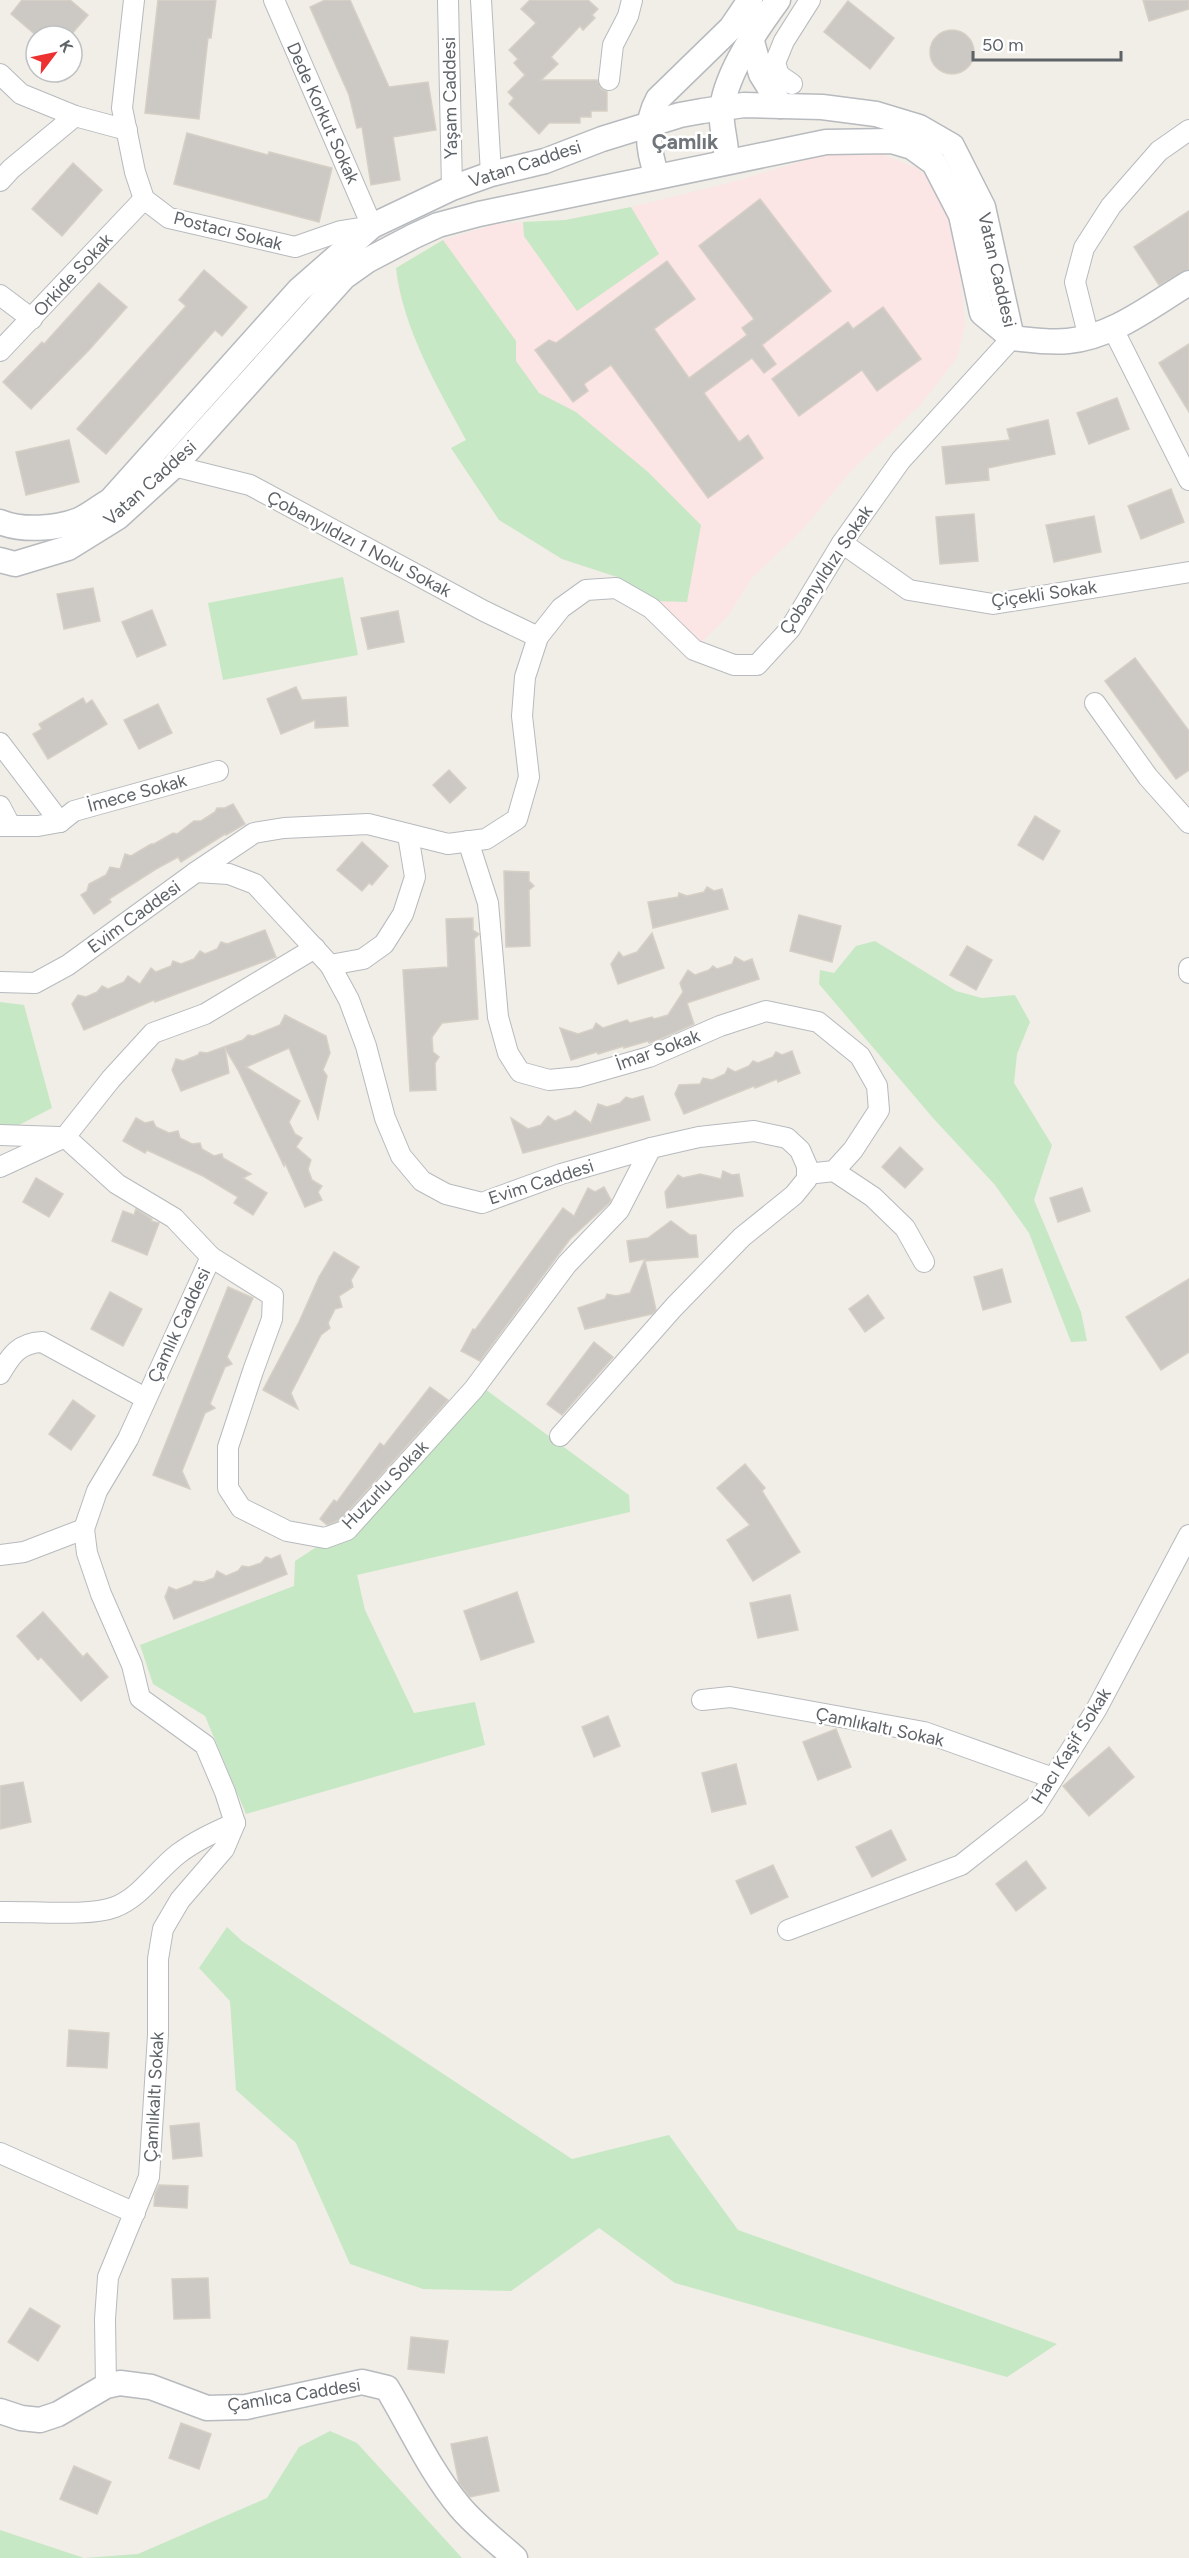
<svg xmlns="http://www.w3.org/2000/svg" width="1189" height="2558" viewBox="0 0 1189 2558" font-family="Figtree,sans-serif">
  <style>
    .medical { fill: #fce5e5 }
    .green { fill: #c6e8c4 }
    .building { fill: #ccc9c4; stroke: #d6cfc5; stroke-width: 1.5 }
    .lines { fill: none; stroke-linecap: round; stroke-linejoin: round }
    .minor-casing { stroke: #b7babe; stroke-width: 22 }
    .tertiary-casing { stroke: #b7babe; stroke-width: 27 }
    .minor { stroke: #fff; stroke-width: 20 }
    .tertiary { stroke: #fff; stroke-width: 24 }
    .labels { text-anchor: middle; stroke-width: 5; stroke-linejoin: round; paint-order: stroke }
    .street-label { font-size: 18px; fill: #5e6368; stroke: #fff }
    .quarter-label { font-size: 21px; font-weight: bold; fill: #6f757a; stroke: #fff }
  </style>
  <rect width="100%" height="100%" fill="#f1eee7"/>
  <path class="medical" d="M881 154 919 169 938 188 955 224 965 326 957 358 920 405 851 471 803 529 751 579 729 615 701 643 655 601 618 577 562 559 499 520 451 448 466 440 428 369 398 290 396 268 443 240 496 224 565 220 631 207 729 183 824 155Z"/>
  <g class="green">
    <path d="M631 207 659 254 577 311 524 236 523 222 565 220Z"/>
    <path d="M443 240 516 341V361L539 393 576 412 648 472 701 525 687 602 655 601 617 577 562 559 499 520 451 448 466 440C437 386 403 329 396 268Z"/>
    <path d="M343 577 358 655 223 680 208 603Z"/>
    <path d="M875 941 956 991 982 998 1015 995 1030 1022 1017 1054 1014 1083 1052 1145 1034 1200 1081 1312 1087 1341 1071 1342 1029 1233 995 1185 933 1118 819 984 820 970 834 973 856 946Z"/>
    <path d="M0 1002 24 1005 52 1108 17 1126H0Z"/>
    <path d="M485 1389 629 1495 630 1512 357 1575 365 1610 414 1713 475 1702 485 1745 246 1814 205 1716 153 1684 140 1645 294 1586 295 1561 318 1546Z"/>
    <path d="M227 1927 242 1941 572 2159 669 2135 738 2230 1057 2344 1007 2377 675 2283 599 2228 511 2291 423 2289 350 2264 296 2143 236 2090 230 2001 199 1968Z"/>
    <path d="M330 2431 357 2443 462 2558H0V2530L84 2558 138 2554 267 2498 299 2447Z"/>
  </g>
  <g class="building">
    <path d="M22 0H70L88 15 70 36H37L11 14Z"/>
    <path d="M158 0H216L211 38H208L199 119 145 113Z"/>
    <path d="M325 0H350L389 87 428 82 436 130 393 137 400 180 371 185 362 127 357 128 349 95 310 7Z"/>
    <path d="M530 0H588L598 9 592 15 595 18 583 30 580 26 551 57 558 64 541 80H597L601 89 607 92V111H591V117H580V123H549L539 134 509 104 514 98 508 92 525 75 514 63 518 59 509 50 536 23 521 9Z"/>
    <path d="M1143 0H1189V9L1149 21Z"/>
    <path d="M848 1 894 38 870 69 824 32Z"/>
    <circle cx="952" cy="52" r="22"/>
    <path d="M187 133 268 155 269 152 332 168 319 222 174 184Z"/>
    <path d="M73 163 102 190 62 236 32 209Z"/>
    <path d="M760 199 831 291 762 345 776 364 764 373 752 358 704 393 739 442 748 435 763 458 708 498 611 365 584 384 588 391 573 402 535 350 549 340 556 343 667 261 695 299 654 329 689 378 747 335 742 328 754 319 699 246Z"/>
    <path d="M1189 211V269L1159 285 1134 247Z"/>
    <path d="M204 270 247 307 222 336 215 330 106 454 77 429 186 306 179 300Z"/>
    <path d="M99 283 127 307 89 350 31 409 3 382 42 342 44 344Z"/>
    <path d="M883 307 921 359 877 391 862 370 799 416 772 379 848 322 853 329Z"/>
    <path d="M1189 344V412L1159 363Z"/>
    <path d="M1117 398 1129 429 1089 444 1077 413Z"/>
    <path d="M1048 420 1055 454 988 468 989 480 946 484 942 447 1010 440 1007 429Z"/>
    <path d="M69 440 79 482 26 495 16 452Z"/>
    <path d="M1171 489 1184 522 1141 539 1128 506Z"/>
    <path d="M974 514 978 561 940 564 936 517Z"/>
    <path d="M1094 516 1101 552 1054 562 1046 525Z"/>
    <path d="M93 588 100 621 64 629 57 594Z"/>
    <path d="M152 610 166 645 137 657 122 622Z"/>
    <path d="M398 611 404 642 368 649 361 618Z"/>
    <path d="M1135 658 1189 731V770L1176 779 1105 681Z"/>
    <path d="M296 687 302 700 346 697 348 726 315 728V720L281 734 267 699Z"/>
    <path d="M83 698 86 704 92 700 107 724 48 759 33 734 42 729 39 724Z"/>
    <path d="M158 704 172 733 139 749 124 720Z"/>
    <path d="M449 770 466 788 450 803 433 785Z"/>
    <path d="M233 804 245 824 226 835 225 834 181 862 178 857 156 869 109 899 111 902 94 914 81 895 87 891 89 884 106 875 110 867 120 869 125 854 131 856 151 844H154L173 833 177 834 194 821H201L215 812 217 808H225Z"/>
    <path d="M1035 816 1060 831 1043 860 1018 845Z"/>
    <path d="M362 842 388 866 372 885 369 883 362 891 337 870Z"/>
    <path d="M504 871 529 872V881L534 886 529 890 530 946 506 947Z"/>
    <path d="M707 887 714 891 722 889 728 909 653 928 648 902 678 897 679 893 687 896 704 892Z"/>
    <path d="M799 915 841 926 832 962 790 951Z"/>
    <path d="M473 918V930L479 934 474 939 478 1019 442 1023 432 1037 433 1052 439 1057 435 1063 436 1090 410 1091 403 970 448 967 446 919Z"/>
    <path d="M265 930 276 957 155 1002 154 1000 84 1030 72 1004 78 995 86 997 97 992 102 986 108 989 124 982 128 976 140 984 151 968 156 972 171 966 173 961 181 964 194 959 200 951 205 954 217 949 221 942 227 944Z"/>
    <path d="M652 933 664 968 618 984 611 964 619 952 623 957 637 952Z"/>
    <path d="M967 946 992 960 976 990 950 975Z"/>
    <path d="M735 957 744 962 752 959 759 979 687 1003 694 1024 653 1042 649 1043 648 1041 624 1048V1046L598 1054 597 1052 571 1060 560 1028 578 1034 593 1029 596 1023 603 1028 627 1020 630 1023 652 1017 654 1019 668 1015 683 992 680 983 688 970 695 975 709 970 713 966 717 969 732 964Z"/>
    <path d="M285 1015 326 1036 330 1053 323 1070 327 1076 318 1119 289 1048 246 1067 300 1101 289 1122 295 1134 302 1138 296 1147 311 1160 308 1169 312 1180 322 1186 318 1192 322 1200 305 1207 285 1163 284 1166 238 1070 225 1048 229 1073 181 1091 172 1070 176 1059 183 1061 198 1055 200 1052 207 1053 243 1040 248 1035 253 1036 280 1025Z"/>
    <path d="M792 1051 800 1073 778 1082 777 1079 755 1088 754 1086 684 1114 675 1094 679 1085 700 1084 703 1078 712 1080 725 1074 728 1068 735 1072 749 1066 753 1061 758 1063 773 1057 776 1052 782 1055Z"/>
    <path d="M643 1096 650 1120 523 1153 511 1118 528 1129 541 1125 548 1116 555 1121 571 1115 575 1111 591 1123 598 1104 607 1107 620 1103 626 1097 632 1099Z"/>
    <path d="M136 1118 145 1123 153 1121 156 1127 169 1133 178 1131 180 1138 192 1144 200 1143 202 1149 214 1156 222 1154 223 1158 251 1174 243 1178 267 1193 253 1215 234 1203 238 1197 203 1176 147 1150 145 1153 123 1141Z"/>
    <path d="M900 1147 923 1169 905 1188 882 1167Z"/>
    <path d="M723 1171 732 1175 739 1174 743 1196 667 1208 665 1192 678 1175 683 1178 700 1174 721 1179Z"/>
    <path d="M36 1178 63 1194 49 1217 23 1202Z"/>
    <path d="M604 1187 611 1200 609 1203 570 1239 480 1361 461 1351 473 1329 475 1330 563 1208 574 1216 588 1188 595 1192Z"/>
    <path d="M1082 1188 1090 1211 1058 1222 1050 1198Z"/>
    <path d="M136 1209 152 1219 151 1221 159 1223 147 1255 112 1241 123 1211 134 1215Z"/>
    <path d="M671 1221 690 1235H696L698 1257 645 1261 656 1310 652 1314 585 1329 578 1308 605 1299 607 1294 616 1296 630 1293 645 1259 630 1262 627 1241 648 1238Z"/>
    <path d="M334 1252 359 1267 351 1280 353 1287 339 1296 342 1307 335 1309 328 1323 330 1328 321 1335 291 1393 298 1409 263 1390 299 1322 319 1277Z"/>
    <path d="M1002 1269 1011 1302 983 1310 974 1277Z"/>
    <path d="M1189 1279V1352L1161 1370 1126 1317Z"/>
    <path d="M228 1287 253 1298 227 1357 232 1364 225 1367 210 1404 215 1408 205 1413 182 1471 190 1489 153 1475Z"/>
    <path d="M110 1292 142 1309 123 1346 91 1329Z"/>
    <path d="M868 1295 884 1318 865 1332 849 1309Z"/>
    <path d="M594 1342 613 1357 562 1415 547 1404Z"/>
    <path d="M430 1387 448 1400 340 1520 327 1525 320 1519 334 1500 337 1502 380 1443 384 1446Z"/>
    <path d="M73 1400 95 1416 71 1450 49 1434Z"/>
    <path d="M745 1464 765 1488 762 1491 800 1552 753 1581 727 1540 750 1525 717 1488Z"/>
    <path d="M280 1555 287 1574 174 1619 165 1597 169 1587 176 1590 192 1584 194 1581 203 1582 214 1578 217 1571 226 1576 238 1571 242 1566 249 1567 261 1563 266 1557 271 1559Z"/>
    <path d="M517 1592 534 1642 481 1660 464 1611Z"/>
    <path d="M790 1595 798 1630 758 1638 750 1603Z"/>
    <path d="M43 1612 83 1657 87 1653 108 1677 81 1701 41 1657 38 1660 17 1636Z"/>
    <path d="M608 1716 620 1746 594 1757 582 1727Z"/>
    <path d="M836 1729 851 1767 818 1780 803 1742Z"/>
    <path d="M1109 1747 1134 1777 1089 1816 1063 1786Z"/>
    <path d="M736 1764 746 1804 712 1812 702 1773Z"/>
    <path d="M23 1782 31 1822 0 1829V1786Z"/>
    <path d="M891 1830 906 1860 872 1877 856 1847Z"/>
    <path d="M1026 1861 1046 1888 1016 1911 996 1884Z"/>
    <path d="M773 1865 788 1897 751 1914 736 1881Z"/>
    <path d="M69 2030 109 2033 107 2068 67 2066Z"/>
    <path d="M199 2123 202 2156 173 2159 170 2126Z"/>
    <path d="M159 2185 188 2186 187 2208 154 2206 155 2194Z"/>
    <path d="M208 2278 210 2318 174 2319 172 2279Z"/>
    <path d="M30 2308 60 2326 38 2361 8 2342Z"/>
    <path d="M411 2337 448 2341 444 2373 408 2369Z"/>
    <path d="M181 2423 211 2434 199 2469 169 2458Z"/>
    <path d="M487 2437 499 2491 470 2497 459 2483 451 2444Z"/>
    <path d="M74 2466 111 2482 97 2514 60 2499Z"/>
  </g>
  <g class="lines">
    <g class="minor-casing">
      <g id="minor">
        <path d="M134 0 122 108 135 172 144 199 169 218 295 247 341 231 372 226 274 0"/>
        <path d="M448 0 452 188"/>
        <path d="M481 0 491 174"/>
        <path d="M0 74 21 94 75 116 127 130"/>
        <path d="M609 80 613 45 628 16 632 0"/>
        <path d="M792 84 779 75 775 63 784 41 810 0"/>
        <path d="M0 181 11 169 75 116"/>
        <path d="M0 295 32 319"/>
        <path d="M1113 329 1189 480"/>
        <path d="M1089 338 1075 282 1084 248 1111 206 1159 151 1189 130"/>
        <path d="M0 351 144 199"/>
        <path d="M174 466 250 485 484 611 538 637"/>
        <path d="M842 543 909 590 993 604 1189 572"/>
        <path d="M1095 703 1148 777 1189 823"/>
        <path d="M0 743 60 822"/>
        <path d="M0 806 10 825"/>
        <path d="M60 822 74 811 218 771"/>
        <path d="M0 826H38L60 822"/>
        <path d="M468 841 488 903 498 1017 508 1053 520 1072 549 1080 579 1077 649 1057 720 1026 766 1011 818 1022 860 1056 877 1086 879 1110 853 1150 834 1171 807 1174"/>
        <path d="M196 872 229 874 255 884 330 965 349 1000 366 1046 385 1118 401 1156 422 1181 446 1194 482 1203 561 1174 651 1148 699 1137 754 1131 787 1138 800 1150 807 1166V1179L794 1195 742 1237 674 1307 560 1436"/>
        <path d="M330 965 363 959 384 944 403 914 415 877 408 835"/>
        <path d="M1189 968V973"/>
        <path d="M0 982 35 983 68 965 196 872 254 833 284 828 368 824 448 844 486 839 517 819 529 777 522 716 525 677 538 637 561 608 586 590 616 588 651 608 694 650 734 665H757L790 629 842 543 901 460 1012 338"/>
        <path d="M0 1135 59 1137"/>
        <path d="M65 1137 117 1184 174 1218 211 1257 128 1439 97 1491 84 1529 87 1553 101 1594 132 1665 140 1698 205 1745 225 1792 235 1823"/>
        <path d="M0 1167 65 1137 111 1079 153 1033 205 1014 315 948"/>
        <path d="M834 1171 873 1197 905 1228 924 1262"/>
        <path d="M211 1257 273 1296 272 1319 253 1371 228 1447V1488L241 1508 287 1531 325 1538 347 1530 474 1389 567 1264 619 1210 651 1148"/>
        <path d="M0 1374C11 1355 19 1343 42 1342L145 1398"/>
        <path d="M0 1555 24 1552 84 1529"/>
        <path d="M702 1700 730 1697 924 1732 1053 1778"/>
        <path d="M0 1912C30 1911 90 1917 115 1907 141 1897 156 1871 178 1854 195 1841 215 1832 235 1823"/>
        <path d="M788 1930 961 1865 1035 1807 1096 1710 1189 1535"/>
        <path d="M0 2153 135 2213"/>
        <path d="M106 2386 105 2319 108 2277 149 2177 158 2035V1959L163 1929 180 1900 224 1849 235 1823"/>
      </g>
    </g>
    <g class="tertiary-casing">
      <g id="tertiary">
        <path d="M751 38 761 74 781 106"/>
        <path d="M726 162C728 144 719 124 722 107 728 70 756 30 778 0"/>
        <path d="M657 176C648 151 644 124 658 99L731 28 750 0"/>
        <path d="M1012 338C1031 340 1050 343 1068 341 1113 337 1152 305 1189 283"/>
        <path d="M0 522C22 531 56 529 79 520 90 515 101 506 111 500L299 290 372 226 452 188 491 174 545 161 602 139 680 115 702 111 744 105 822 107 876 114 919 127 952 146 983 207 1012 338"/>
        <path d="M0 560 15 564 68 548 118 517 174 466 344 277 368 260 414 236 438 225 479 214 826 142 892 141 912 147 934 163 961 215 982 313 1012 338"/>
        <path d="M0 2411 21 2418 40 2420 58 2414 106 2386 120 2383 151 2387 207 2408 246 2407 362 2382 387 2388C411 2428 430 2471 460 2507 476 2526 497 2542 515 2558"/>
      </g>
    </g>
    <use href="#minor" class="minor"/>
    <use href="#tertiary" class="tertiary"/>
  </g>
  <g class="labels">
    <g class="street-label">
      <text transform="translate(450 98) rotate(-91)" y="6">Yaşam Caddesi</text>
      <text transform="translate(323 113) rotate(66)" y="6">Dede Korkut Sokak</text>
      <text transform="translate(525 164) rotate(-18)" y="6">Vatan Caddesi</text>
      <text transform="translate(228 231) rotate(14)" y="6">Postacı Sokak</text>
      <text transform="translate(997 270) rotate(77)" y="6">Vatan Caddesi</text>
      <text transform="translate(73 275) rotate(-47)" y="6">Orkide Sokak</text>
      <text transform="translate(150 483) rotate(-42)" y="6">Vatan Caddesi</text>
      <text transform="translate(359 544) rotate(28)" y="6">Çobanyıldızı 1 Nolu Sokak</text>
      <text transform="translate(826 570) rotate(-56)" y="6">Çobanyıldızı Sokak</text>
      <text transform="translate(1044 594) rotate(-8)" y="6">Çiçekli Sokak</text>
      <text transform="translate(137 793) rotate(-15)" y="6">İmece Sokak</text>
      <text transform="translate(134 917) rotate(-36)" y="6">Evim Caddesi</text>
      <text transform="translate(658 1050) rotate(-20)" y="6">İmar Sokak</text>
      <text transform="translate(541 1182) rotate(-18)" y="6">Evim Caddesi</text>
      <text transform="translate(179 1325) rotate(-65)" y="6">Çamlık Caddesi</text>
      <text transform="translate(385 1485) rotate(-46)" y="6">Huzurlu Sokak</text>
      <text transform="translate(880 1727) rotate(12)" y="6">Çamlıkaltı Sokak</text>
      <text transform="translate(1071 1746) rotate(-58)" y="6">Hacı Kaşif Sokak</text>
      <text transform="translate(154 2097) rotate(-87)" y="6">Çamlıkaltı Sokak</text>
      <text transform="translate(294 2395) rotate(-9)" y="6">Çamlıca Caddesi</text>
    </g>
    <g class="quarter-label">
      <text x="685" y="149">Çamlık</text>
    </g>
  </g>
  <g transform="translate(54 54) rotate(58)"><circle r="28" fill="#ffffff" stroke="#bfc1c3" stroke-width="1.5"/>
  <path d="M0-4.5L10 22L0 15L-10 22Z" fill="#ed3131"/>
  <text y="-9" font-size="16" font-weight="bold" text-anchor="middle" fill="#5e6368">K</text>
  </g>
  <path d="M973 51v9h148v-9" fill="none" stroke="#5e6368" stroke-width="3"/>
  <text x="982" y="51" font-size="18" fill="#5e6368" stroke="#ffffff" stroke-width="4.5" paint-order="stroke">50 m</text>
</svg>
